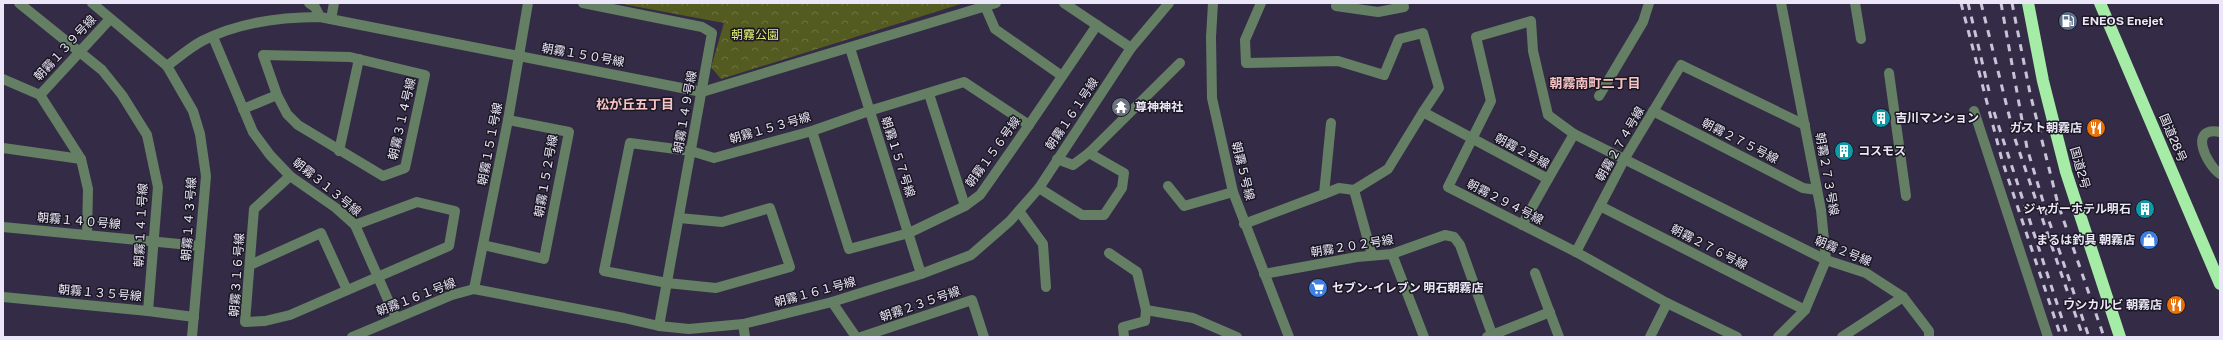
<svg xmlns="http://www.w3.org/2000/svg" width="2223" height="340" viewBox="0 0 2223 340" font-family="'Public Sans','Noto Sans JP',sans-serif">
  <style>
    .park { fill: url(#park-crowns) }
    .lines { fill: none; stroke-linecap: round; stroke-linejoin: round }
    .minor { stroke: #647f63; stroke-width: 10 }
    .highway { stroke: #a5eca6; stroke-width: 12 }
    .rail { stroke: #c8c3d6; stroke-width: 3; stroke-dasharray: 7 7; stroke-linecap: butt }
    .labels { text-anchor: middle; stroke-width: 3; stroke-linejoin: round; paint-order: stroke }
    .poi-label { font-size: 12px; font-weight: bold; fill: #ebe7f8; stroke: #1a1723; text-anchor: start }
    .park-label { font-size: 12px; fill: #e0ef74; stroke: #1a1723 }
    .street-label { font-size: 12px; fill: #ebe7f8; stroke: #1a1723 }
    .neighbourhood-label { font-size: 13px; font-weight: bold; fill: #f8c4c5; stroke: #1a1723 }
  </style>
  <defs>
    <pattern id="park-crowns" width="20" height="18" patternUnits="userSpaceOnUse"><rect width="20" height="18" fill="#545b21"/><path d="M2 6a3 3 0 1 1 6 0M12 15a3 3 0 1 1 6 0" fill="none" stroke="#6d7342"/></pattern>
  </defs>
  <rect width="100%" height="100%" fill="#342c46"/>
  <path class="park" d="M617 3H964L721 79 711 67 724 23Z"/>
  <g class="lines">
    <g class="minor">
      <path d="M19 3 102 70 122 95 147 135 158 187 148 311"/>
      <path d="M92 3 167 66 193 111 200 134 206 176 192 337"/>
      <path d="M309 3 315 7 320 17"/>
      <path d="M583 3 702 27 712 33 659 326"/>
      <path d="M1064 3 1131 48"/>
      <path d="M1213 3 1211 37 1212 98 1233 192 1289 337"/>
      <path d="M1261 3 1245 40 1246 63 1338 61 1384 75 1399 39 1423 33 1439 88 1423 112 1548 179 1574 134 1826 260 1866 273 1903 297 1929 331V337"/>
      <path d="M1855 3 1861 39"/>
      <path d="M985 6 995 29 1062 76"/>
      <path d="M1336 6 1378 12 1404 7 1403 3"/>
      <path d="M331 19 334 3"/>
      <path d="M213 37 253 132 270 155 290 176 336 208 355 225 396 318"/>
      <path d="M850 48 921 274"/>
      <path d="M167 66C178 58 189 48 202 41 239 22 280 17 320 17L702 92 996 3"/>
      <path d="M1889 73 1906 196"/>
      <path d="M3 79 40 95 81 159 88 189 87 235"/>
      <path d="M929 94 965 206"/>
      <path d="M40 95 110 19"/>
      <path d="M1599 96 1643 22 1649 3"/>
      <path d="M243 109 277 95 263 55 350 57 425 75 405 168 383 176 298 125 287 114 277 95"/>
      <path d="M1653 111 1803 188 1817 190"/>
      <path d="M1974 111 2048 337"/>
      <path d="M812 131 849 249 909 233 965 206 980 195 1029 125 1097 25"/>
      <path d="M2220 132C2188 126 2206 164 2220 174"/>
      <path d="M1574 134 1548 115 1533 51 1531 21 1476 37 1491 101 1448 187 1576 252 1667 303 1737 337"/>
      <path d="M3 148 81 159"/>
      <path d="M339 151 359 59"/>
      <path d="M1057 159 1073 165 1089 153 1180 63"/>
      <path d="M290 176 254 209 245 322 265 321 290 315 449 246 455 211 417 202 355 225"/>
      <path d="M1168 186 1184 206 1233 192"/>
      <path d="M1039 188 1082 215H1104L1122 188 1124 173 1089 153"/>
      <path d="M1324 194 1339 188 1354 190"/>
      <path d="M1600 206 1805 310"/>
      <path d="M1019 211 1043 244 1046 287"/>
      <path d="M679 218 722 222 770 208 790 267 716 288 667 283 604 271 630 143 691 151 714 158 812 131 869 111 964 82 1029 125"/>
      <path d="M1244 224 1324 194 1331 123"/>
      <path d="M1522 225 1548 179"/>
      <path d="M3 227 200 246"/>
      <path d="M483 245 544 259 569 132 508 120"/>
      <path d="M1576 252 1625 158 1681 65 1805 125"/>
      <path d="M1109 253 1137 272 1146 310 1193 318 1237 337"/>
      <path d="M1392 254 1424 337"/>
      <path d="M1372 255 1354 190 1388 169 1423 112"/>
      <path d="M250 265 321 233 347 290"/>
      <path d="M1535 273 1559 337"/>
      <path d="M1264 274 1357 257 1392 254 1445 235 1454 237 1460 245 1493 337"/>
      <path d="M474 289 508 120 528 3"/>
      <path d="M3 297 148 311 194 317"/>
      <path d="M832 302 856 337"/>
      <path d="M743 324 745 337"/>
      <path d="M352 337 452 295 474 289 624 318 659 326 689 329 743 324 832 302 921 274 971 255 1010 221 1039 188 1131 48 1169 3"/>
      <path d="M861 337 972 300 984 337"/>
      <path d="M1124 337 1123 327 1145 321 1146 310"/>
      <path d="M1487 337 1550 312"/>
      <path d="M1650 337 1667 303"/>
      <path d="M1778 337 1805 310 1826 260 1821 210 1781 3"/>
      <path d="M1842 337 1903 297"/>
    </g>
    <g class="highway">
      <path d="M2028 3 2043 81 2066 172 2120 337"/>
      <path d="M2100 3 2220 284"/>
    </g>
    <g class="rail">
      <path d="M1961 3 2002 160 2061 337"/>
      <path d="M1968 3 1989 91"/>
      <path d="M1981 3 2015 139 2083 337"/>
      <path d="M2001 3 2027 148 2048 218 2089 337"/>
      <path d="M2012 3 2030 93 2058 204 2104 337"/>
      <path d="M1994 112 2068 337"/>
    </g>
  </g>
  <defs>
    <g id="fuel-disc" transform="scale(1)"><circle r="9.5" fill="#5c6f8a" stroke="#1a1723"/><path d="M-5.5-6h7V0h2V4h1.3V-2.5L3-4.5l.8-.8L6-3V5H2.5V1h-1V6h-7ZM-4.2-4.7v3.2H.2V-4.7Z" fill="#fff"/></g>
    <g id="temple-disc" transform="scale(1)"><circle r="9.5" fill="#6b7280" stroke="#1a1723"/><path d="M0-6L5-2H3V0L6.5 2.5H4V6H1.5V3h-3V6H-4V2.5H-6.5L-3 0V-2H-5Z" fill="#fff"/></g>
    <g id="building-disc" transform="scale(1)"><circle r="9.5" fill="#0f9aa8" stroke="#1a1723"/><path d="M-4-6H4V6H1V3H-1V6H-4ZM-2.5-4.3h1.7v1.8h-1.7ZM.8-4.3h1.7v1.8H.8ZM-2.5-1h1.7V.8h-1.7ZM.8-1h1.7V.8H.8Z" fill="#fff"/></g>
    <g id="restaurant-disc" transform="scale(1)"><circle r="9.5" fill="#e8710a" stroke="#1a1723"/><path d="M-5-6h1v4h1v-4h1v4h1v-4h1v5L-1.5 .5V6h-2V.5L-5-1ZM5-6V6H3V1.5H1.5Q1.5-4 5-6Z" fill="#fff"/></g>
    <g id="shop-disc" transform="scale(1)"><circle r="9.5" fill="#3f7fe0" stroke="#1a1723"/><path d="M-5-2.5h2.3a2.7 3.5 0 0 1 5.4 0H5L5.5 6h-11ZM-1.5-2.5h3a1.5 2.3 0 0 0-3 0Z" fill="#fff"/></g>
    <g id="supermarket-disc" transform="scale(1)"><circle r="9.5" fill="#3f7fe0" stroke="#1a1723"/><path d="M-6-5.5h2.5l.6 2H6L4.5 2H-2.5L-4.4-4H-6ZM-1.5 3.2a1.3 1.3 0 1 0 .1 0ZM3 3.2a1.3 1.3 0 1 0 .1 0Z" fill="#fff"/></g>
  </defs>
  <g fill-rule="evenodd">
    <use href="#fuel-disc" x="2068" y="21"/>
    <use href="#temple-disc" x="1121" y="107"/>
    <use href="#building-disc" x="1881" y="118"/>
    <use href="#restaurant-disc" x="2096" y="128"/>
    <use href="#building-disc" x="1844" y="151"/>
    <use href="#building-disc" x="2145" y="209"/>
    <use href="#shop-disc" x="2149" y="240"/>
    <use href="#supermarket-disc" x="1318" y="288"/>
    <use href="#restaurant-disc" x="2176" y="305"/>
  </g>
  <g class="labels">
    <g class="poi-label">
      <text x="2082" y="25">ENEOS Enejet</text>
      <text x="1135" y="111">尊神神社</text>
      <text x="1895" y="122">吉川マンション</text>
      <text x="2082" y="132" text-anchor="end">ガスト朝霧店</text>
      <text x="1858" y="155">コスモス</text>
      <text x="2131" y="213" text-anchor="end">ジャガーホテル明石</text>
      <text x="2135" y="244" text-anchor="end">まるは釣具 朝霧店</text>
      <text x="1332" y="292">セブン-イレブン 明石朝霧店</text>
      <text x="2162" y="309" text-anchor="end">ワンカルビ 朝霧店</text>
    </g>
    <g class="park-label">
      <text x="755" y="39">朝霧公園</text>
    </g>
    <g class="street-label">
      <text transform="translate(65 48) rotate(-47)" y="4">朝霧１３９号線</text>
      <text transform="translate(583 55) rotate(10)" y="4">朝霧１５０号線</text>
      <text transform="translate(685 112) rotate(-80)" y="4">朝霧１４９号線</text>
      <text transform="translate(1072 114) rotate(-56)" y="4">朝霧１６１号線</text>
      <text transform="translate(402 119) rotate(-77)" y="4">朝霧３１４号線</text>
      <text transform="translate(770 128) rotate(-16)" y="4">朝霧１５３号線</text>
      <text transform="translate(2173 138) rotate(67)" y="4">国道28号</text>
      <text transform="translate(1740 141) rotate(27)" y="4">朝霧２７５号線</text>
      <text transform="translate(490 144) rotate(-79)" y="4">朝霧１５１号線</text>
      <text transform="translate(1620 144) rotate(-60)" y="4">朝霧２７４号線</text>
      <text transform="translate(1522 151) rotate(28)" y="4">朝霧２号線</text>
      <text transform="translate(993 152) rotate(-54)" y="4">朝霧１５６号線</text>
      <text transform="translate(898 157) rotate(72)" y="4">朝霧１５７号線</text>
      <text transform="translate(2080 168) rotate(74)" y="4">国道2号</text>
      <text transform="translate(1243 171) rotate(76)" y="4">朝霧５号線</text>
      <text transform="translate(1827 174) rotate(80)" y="4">朝霧２７３号線</text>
      <text transform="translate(546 176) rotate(-80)" y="4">朝霧１５２号線</text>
      <text transform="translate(327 187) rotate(39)" y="4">朝霧３１３号線</text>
      <text transform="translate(1505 202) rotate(27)" y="4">朝霧２９４号線</text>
      <text transform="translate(189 219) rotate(-86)" y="4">朝霧１４３号線</text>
      <text transform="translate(79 221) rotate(5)" y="4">朝霧１４０号線</text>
      <text transform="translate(141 225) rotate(-87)" y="4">朝霧１４１号線</text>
      <text transform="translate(1352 246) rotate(-9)" y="4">朝霧２０２号線</text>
      <text transform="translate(1709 247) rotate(27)" y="4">朝霧２７６号線</text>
      <text transform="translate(1843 251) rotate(22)" y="4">朝霧２号線</text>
      <text transform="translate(237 275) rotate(-86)" y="4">朝霧３１６号線</text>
      <text transform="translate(815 292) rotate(-15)" y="4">朝霧１６１号線</text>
      <text transform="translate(100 293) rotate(5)" y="4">朝霧１３５号線</text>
      <text transform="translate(416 297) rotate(-21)" y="4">朝霧１６１号線</text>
      <text transform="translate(920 304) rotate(-19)" y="4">朝霧２３５号線</text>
    </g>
    <g class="neighbourhood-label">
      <text x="1595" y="88">朝霧南町二丁目</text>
      <text x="635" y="109">松が丘五丁目</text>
    </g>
  </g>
  <rect width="2223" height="340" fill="none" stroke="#ebe7f8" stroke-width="8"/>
</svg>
